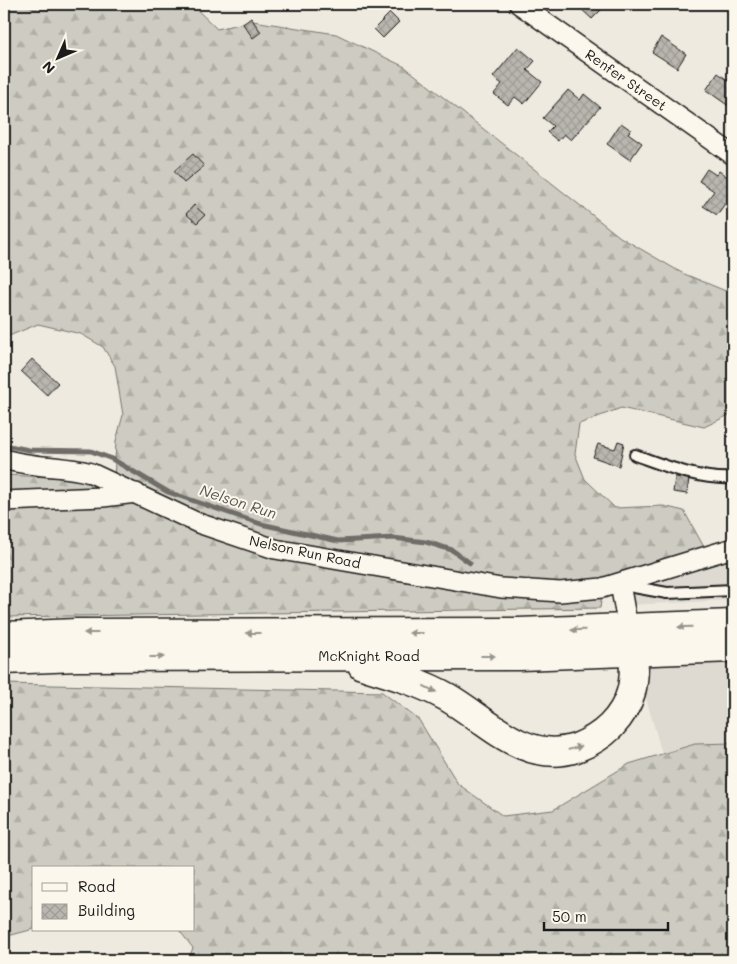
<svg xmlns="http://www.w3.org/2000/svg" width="737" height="964" viewBox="0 0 737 964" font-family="Mali,sans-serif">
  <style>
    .built { fill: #dedad1 }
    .forest { fill: url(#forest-firs); stroke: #75746f }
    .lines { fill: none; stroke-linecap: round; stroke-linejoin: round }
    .stream { stroke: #6f6d69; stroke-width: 5 }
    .building { fill: url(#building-cross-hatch); stroke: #1c1c1c }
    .lane-casing { stroke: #1c1c1c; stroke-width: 14 }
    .street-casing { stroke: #1c1c1c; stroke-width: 22 }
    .highway-casing { stroke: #1c1c1c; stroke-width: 31 }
    .lane { stroke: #fbf7ec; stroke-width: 10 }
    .street { stroke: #fbf7ec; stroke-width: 19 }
    .highway { stroke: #fbf7ec; stroke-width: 28 }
    .oneway { fill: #97948e }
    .labels { text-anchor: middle; stroke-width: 4; stroke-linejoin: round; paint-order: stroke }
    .street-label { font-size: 14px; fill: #1c1c1c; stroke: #fbf7ec }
    .water-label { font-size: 15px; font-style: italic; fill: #5a5956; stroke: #fbf7ec }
  </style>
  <defs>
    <pattern id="forest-firs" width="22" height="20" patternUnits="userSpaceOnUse" patternTransform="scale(1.25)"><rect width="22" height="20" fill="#ceccc2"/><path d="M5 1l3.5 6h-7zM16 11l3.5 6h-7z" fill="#b0afa6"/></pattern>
    <pattern id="building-cross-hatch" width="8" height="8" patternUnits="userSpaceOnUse" patternTransform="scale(1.25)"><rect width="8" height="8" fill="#b9b6af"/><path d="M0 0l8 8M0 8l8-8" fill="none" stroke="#9e9c96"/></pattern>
  </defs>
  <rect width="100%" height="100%" fill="#eeeadf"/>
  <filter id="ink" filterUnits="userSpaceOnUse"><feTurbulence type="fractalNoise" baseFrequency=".02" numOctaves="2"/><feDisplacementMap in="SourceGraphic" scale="10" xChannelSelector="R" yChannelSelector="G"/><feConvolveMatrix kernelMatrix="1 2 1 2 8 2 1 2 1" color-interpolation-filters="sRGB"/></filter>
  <g filter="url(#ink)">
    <g class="built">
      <path d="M733 557V600L628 605V589Z"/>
      <path d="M733 648V743L695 744 662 754 633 653Z"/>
    </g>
    <g class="forest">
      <path d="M4 4H191L217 29 253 21 336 34 405 67 620 237 682 273 733 294V413L704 427 621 408 579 424 575 454 585 479 615 508 663 506 684 511 704 547 604 581 600 608 4 617V475L71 478 108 488 114 482 116 441 123 415 115 366 103 347 81 334 38 324 4 338Z"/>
      <path d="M4 684 382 692 419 720 458 784 503 816 553 810 629 764 695 744 733 743V960H188L193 948 179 930H194V868H34V929L4 937Z"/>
    </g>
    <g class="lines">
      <path class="stream" d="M4 445 29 450 91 451 112 459 168 492 261 524 338 541 393 538 426 542 452 550 470 563"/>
    </g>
    <g class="building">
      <path d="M582 4H607L592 19 579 7Z"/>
      <path d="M390 13 399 22 383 38 374 29Z"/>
      <path d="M251 18 261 32 253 38 243 24Z"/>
      <path d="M661 37 686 54 677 68 652 52Z"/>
      <path d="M518 47 535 61 527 70 542 82 524 104 515 97 508 105 494 94 502 84 493 77Z"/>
      <path d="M718 73 733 84V109L706 90Z"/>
      <path d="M568 90 580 100 584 94 600 107 571 140 564 134 558 141 547 132 553 126 543 118Z"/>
      <path d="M621 123 631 130 628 133 642 143 630 160 607 144Z"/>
      <path d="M193 154 204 166 184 183 174 171Z"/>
      <path d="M707 169 716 175 719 171 733 181V192L717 215 703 206 714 191 699 181Z"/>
      <path d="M194 205 205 215 197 223 186 214Z"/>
      <path d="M32 359 58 383 47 395 21 371Z"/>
      <path d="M618 441 624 443 619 466 593 457 598 444 615 449Z"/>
      <path d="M675 477 689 478 687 494 673 492Z"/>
    </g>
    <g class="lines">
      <g class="lane-casing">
        <g id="lane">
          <path d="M635 455C666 466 699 480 733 478"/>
          <path d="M623 585 667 593 733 590"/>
        </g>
      </g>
      <g class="street-casing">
        <g id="street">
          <path d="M519 4 733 155"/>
          <path d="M4 459C32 468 62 465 91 473L198 523 275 549 501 588 560 592 602 588 733 548"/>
          <path d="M4 501 103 497 136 493"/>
          <path d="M620 584 630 639"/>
        </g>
      </g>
      <g class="highway-casing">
        <g id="highway">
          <path d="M4 636 76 633 519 632 733 624"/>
          <path d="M4 660 77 657 520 656 733 648"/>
          <path d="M362 665C391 674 420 682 447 697 487 720 525 765 576 748 589 743 601 736 611 726 632 704 636 682 633 653"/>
        </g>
      </g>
      <use href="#lane" class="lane"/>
      <use href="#street" class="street"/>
      <use href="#highway" class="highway"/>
    </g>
    <defs><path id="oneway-solid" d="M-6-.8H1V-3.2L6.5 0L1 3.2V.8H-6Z" transform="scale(1.25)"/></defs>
    <g class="oneway">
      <use href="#oneway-solid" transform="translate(685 627) rotate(178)"/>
      <use href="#oneway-solid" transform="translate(578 630) rotate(178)"/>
      <use href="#oneway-solid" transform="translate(91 633) rotate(180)"/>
      <use href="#oneway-solid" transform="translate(253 633) rotate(180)"/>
      <use href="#oneway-solid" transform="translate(416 633) rotate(180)"/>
      <use href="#oneway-solid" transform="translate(488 656)"/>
      <use href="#oneway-solid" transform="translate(157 657)"/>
      <use href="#oneway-solid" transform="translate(430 689) rotate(26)"/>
      <use href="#oneway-solid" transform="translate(575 748) rotate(-16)"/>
    </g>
  </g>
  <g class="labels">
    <g class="street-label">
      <text transform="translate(626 80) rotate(35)" y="5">Renfer Street</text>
      <text transform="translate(305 552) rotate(12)" y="5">Nelson Run Road</text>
      <text x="369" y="661">McKnight Road</text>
    </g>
    <g class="water-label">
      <text transform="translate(238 502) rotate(18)" y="5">Nelson Run</text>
    </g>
  </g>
  <rect width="737" height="964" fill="none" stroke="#fbf7ec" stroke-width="20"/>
  <rect x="10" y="10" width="717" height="944" fill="none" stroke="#1c1c1c" stroke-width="2" filter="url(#ink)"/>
  <rect x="32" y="866" width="162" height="65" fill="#fbf7ec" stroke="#a29f99"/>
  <rect x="42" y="883" width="25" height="8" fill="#fbf7ec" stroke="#a29f99"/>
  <text x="78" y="892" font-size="15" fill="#1c1c1c">Road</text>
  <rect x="42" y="904" width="25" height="15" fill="url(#building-cross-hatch)" stroke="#a29f99"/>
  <text x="78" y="916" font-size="15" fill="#1c1c1c">Building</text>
  <g transform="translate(58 58) rotate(225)" stroke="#fbf7ec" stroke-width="4" paint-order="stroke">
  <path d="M0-4L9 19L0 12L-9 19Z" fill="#1c1c1c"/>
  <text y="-8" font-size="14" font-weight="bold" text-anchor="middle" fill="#1c1c1c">N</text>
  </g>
  <path d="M544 922v8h124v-8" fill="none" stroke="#1c1c1c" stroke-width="2.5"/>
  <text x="552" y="922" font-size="15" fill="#1c1c1c" stroke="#fbf7ec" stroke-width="4" paint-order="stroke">50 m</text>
</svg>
